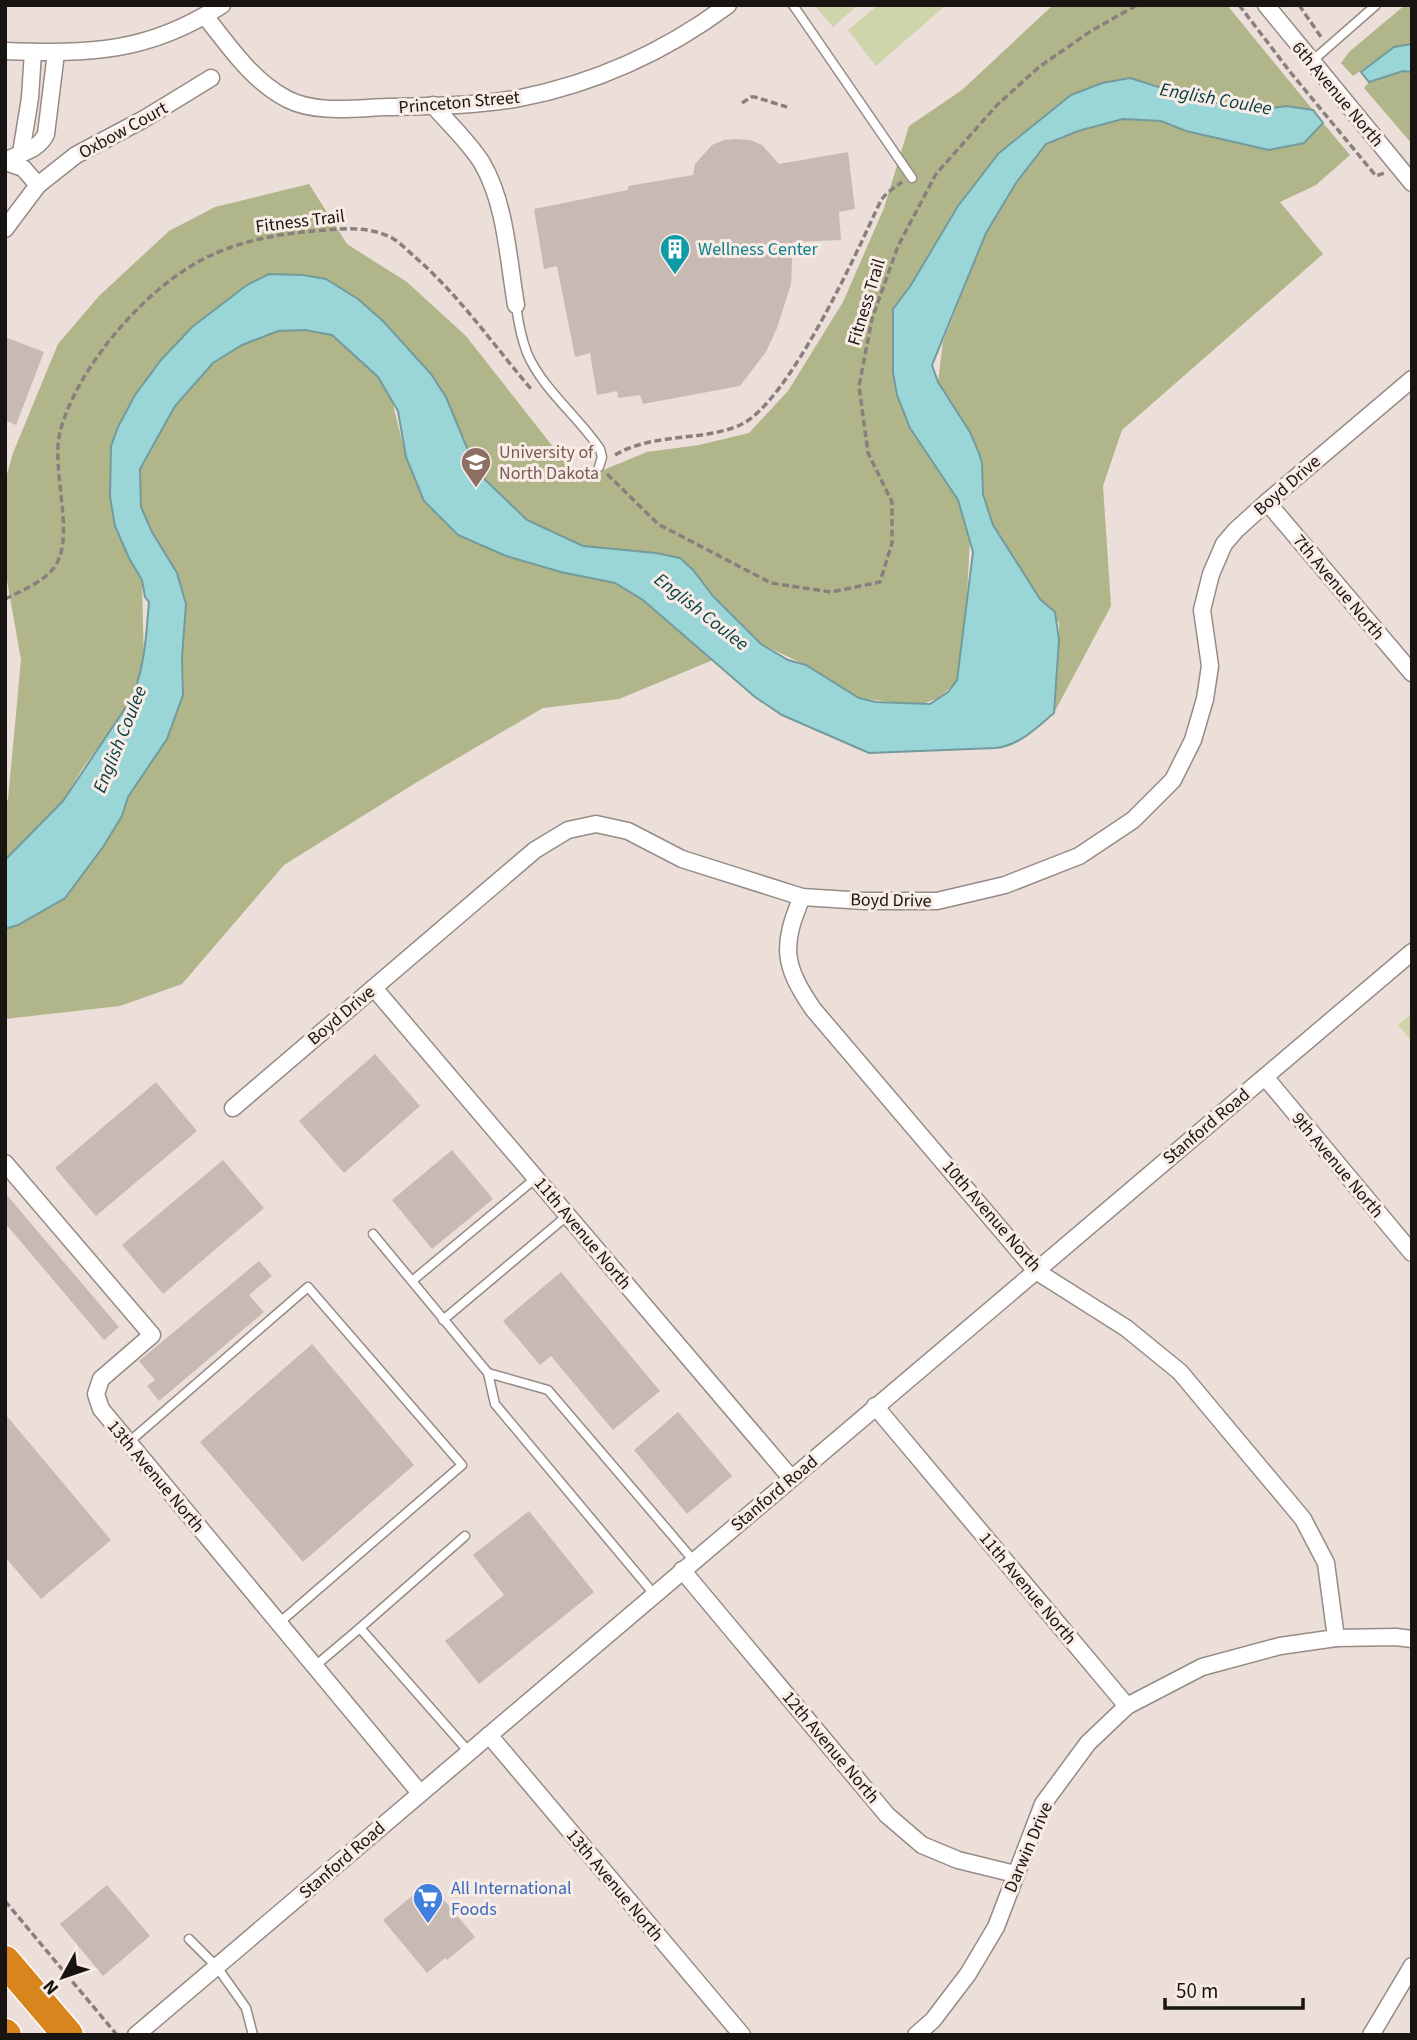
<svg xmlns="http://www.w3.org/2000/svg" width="1417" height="2040" viewBox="0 0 1417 2040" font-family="'Source Sans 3',sans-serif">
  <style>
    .green { fill: #cfd5ab }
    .forest { fill: #b0b68a }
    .water { fill: #9ad5d7; stroke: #739b9c; stroke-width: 2 }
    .building { fill: #c7bab4 }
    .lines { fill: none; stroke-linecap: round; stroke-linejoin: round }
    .lane-casing { stroke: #978b86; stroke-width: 11 }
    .street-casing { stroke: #978b86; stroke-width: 19 }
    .highway-casing { stroke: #fff; stroke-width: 33 }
    .path { stroke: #89807d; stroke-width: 3.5; stroke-dasharray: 7 3.5; stroke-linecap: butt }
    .lane { stroke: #fff; stroke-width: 8 }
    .street { stroke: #fff; stroke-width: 16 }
    .highway { stroke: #d8851d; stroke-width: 30 }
    .labels { text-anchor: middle; stroke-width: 6; stroke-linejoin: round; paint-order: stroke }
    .street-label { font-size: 18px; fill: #181412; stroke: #f9ece6 }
    .culture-label { font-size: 18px; fill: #0d838f; stroke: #f9ece6; text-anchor: start }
    .education-label { font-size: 18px; fill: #785e54; stroke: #f9ece6; text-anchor: start }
    .shop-label { font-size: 18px; fill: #366cbe; stroke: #f9ece6; text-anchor: start }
    .water-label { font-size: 19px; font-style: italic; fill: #033e40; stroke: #f9ece6 }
  </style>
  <rect width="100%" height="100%" fill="#ecded9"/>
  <g class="green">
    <path d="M814 5H858L833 27Z"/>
    <path d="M878 5H946L876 66 848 30Z"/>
    <path d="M1412 1013V1042L1398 1025Z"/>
  </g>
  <g class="forest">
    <path d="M1053 5H1227L1313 110 1286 106 1253 111 1130 78 1071 95 999 153 958 206 911 285 893 309 970 538 966 615 957 681 939 698 919 705 858 698 806 665 761 644 713 595 693 570 680 558 656 553 583 546 527 520 477 472 446 397 431 374 384 322 358 299 326 279 192 327 161 360 135 395 118 427 142 581 144 662 137 687 120 718 82 769 63 801 5 860V803L8 799 21 660 5 569V481L13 453 58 344 99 296 169 231 215 207 309 184 347 244 407 282 466 336 579 480 647 452 699 445 749 433 788 391 843 302 884 208 909 126 962 90Z"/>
    <path d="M1405 5H1412V44L1394 47 1353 76 1341 63 1349 52Z"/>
    <path d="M1403 71 1412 72V144L1364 88 1369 82Z"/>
    <path d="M1123 119 1161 121 1186 131 1269 150 1304 143 1323 123 1350 155 1316 185 1280 202 1323 254 1122 430 1103 486 1111 606 1054 713 1059 640V623L1040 599 993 525 983 494 982 463 970 432 938 382 943 342 986 233 1016 183 1046 144 1078 131Z"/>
    <path d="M305 330 332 335 378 377 391 396 406 457 458 535 506 556 615 583 643 600 713 660 619 699 543 708 422 779 284 865 182 984 120 1006 5 1019V929L18 925 128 797 183 695 182 658 152 532 141 507 140 469 175 406 213 363 242 345 278 331Z"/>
  </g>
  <g class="water">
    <path d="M1412 44V72L1403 71 1369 82 1361 72 1394 47Z"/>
    <path d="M1130 78 1194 98 1253 111 1286 106 1313 110 1323 123 1304 143 1269 150 1186 131 1161 121 1123 119 1078 131 1046 144 1016 183 986 233 932 365 938 382 970 432 979 453 982 463 983 494 993 525 1040 599 1055 612 1059 640 1054 713C1036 728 1020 745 996 748L869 753 782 715 755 697 643 600 615 583 561 572 506 556 458 535 424 501 406 457 398 411 378 377 332 335 305 330 278 331 242 345 213 363 175 406 140 469 141 507 152 532 177 573 186 604 182 658 183 695 167 739 128 797 122 816 103 847 65 898 18 925 5 929V860L63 801 130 701C145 670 146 636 149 602L145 597 142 580 129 558 115 526 110 497 111 446 118 427 135 395 161 360 192 327 247 285 269 274 303 275 326 279 358 299 384 322 431 374 446 397 477 472 527 520 583 546 656 553 680 558 693 570 713 596 761 644 788 660 806 665 859 698 876 702 930 704 948 692 957 680 973 552 958 500 910 428 897 395 893 373V309L911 285 958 206 999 153 1071 95 1102 83Z"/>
  </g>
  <g class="building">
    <path d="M735 139 750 140 762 145 779 164 848 152 855 209 839 212 841 240 793 242 791 284 777 328 766 352 740 386 643 404 640 395 618 398 617 391 597 395 590 353 575 357 557 266 544 269 534 209 628 190V186L693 175 695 164 712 145 724 140Z"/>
    <path d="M5 337 44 352 16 425 5 420Z"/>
    <path d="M375 1054 420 1106 344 1173 299 1121Z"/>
    <path d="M156 1082 197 1131 96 1216 55 1168Z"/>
    <path d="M452 1150 493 1199 432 1249 392 1200Z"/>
    <path d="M223 1160 264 1208 163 1294 122 1245Z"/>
    <path d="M5 1193 119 1327 104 1340 5 1223Z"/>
    <path d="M259 1261 272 1276 249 1295 264 1312 159 1401 147 1386 155 1380 139 1361Z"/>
    <path d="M561 1272 660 1391 613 1430 551 1356 540 1365 503 1321Z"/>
    <path d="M312 1344 414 1465 303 1562 200 1442Z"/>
    <path d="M678 1412 732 1476 687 1514 634 1450Z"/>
    <path d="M5 1414 111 1540 41 1599 5 1557Z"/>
    <path d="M529 1511 594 1592 479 1684 445 1641 504 1595 473 1555Z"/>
    <path d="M429 1882 475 1937 447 1960 445 1958 427 1973 383 1920Z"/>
    <path d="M107 1885 150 1936 103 1976 60 1924Z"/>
  </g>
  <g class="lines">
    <g class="lane-casing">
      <g id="lane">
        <path d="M793 5 912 178"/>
        <path d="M1311 62 1376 5"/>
        <path d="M516 305C518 321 521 337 527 353 543 390 578 416 600 449L602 457 599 467"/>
        <path d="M373 1234 488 1373 548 1390 694 1561"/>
        <path d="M412 1281 536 1178"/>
        <path d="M443 1320 568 1215"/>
        <path d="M488 1373 495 1404 654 1594"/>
        <path d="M129 1442 308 1287 462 1465 279 1623"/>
        <path d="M465 1536 360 1628 469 1752"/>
        <path d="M315 1666 360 1628"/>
        <path d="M189 1939 217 1967 246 2008 253 2035"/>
      </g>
    </g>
    <g class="street-casing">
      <g id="street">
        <path d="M1266 5 1412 183"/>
        <path d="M205 16C229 46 252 81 287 99 316 114 355 108 387 107 431 106 477 106 520 98 596 83 666 51 728 5"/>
        <path d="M5 51C90 54 148 53 222 5"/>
        <path d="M433 105C449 124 469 142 482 163 506 204 508 259 516 305"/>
        <path d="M21 153 30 98 33 52"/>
        <path d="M5 161C20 153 39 150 46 134L56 53"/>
        <path d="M5 162 23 168 38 185 76 155 144 119 211 78"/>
        <path d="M5 229 38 185"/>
        <path d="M1267 502 1412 673"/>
        <path d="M802 897C781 946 783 965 813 1009L1036 1271 1126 1328 1180 1372 1303 1519 1326 1563 1336 1638"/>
        <path d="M374 988 791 1478"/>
        <path d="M1265 1077 1412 1253"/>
        <path d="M233 1108 535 850 568 830 596 824 628 831 682 859 802 897 865 901H937L1005 885 1079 856 1133 820 1173 780 1193 740 1205 699 1210 666 1202 610 1211 574 1224 544 1236 530 1267 502 1412 379"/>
        <path d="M5 1163 152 1335 101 1379 96 1394 101 1409 420 1793"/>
        <path d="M875 1406 1127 1706"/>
        <path d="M682 1570 887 1815 922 1845 958 1860 1015 1874"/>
        <path d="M489 1735 742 2035"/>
        <path d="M136 2035 1412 952"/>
        <path d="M916 2035 933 2020 968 1974 996 1927 1043 1804 1088 1743 1127 1706 1202 1667 1280 1646 1336 1638 1396 1637 1412 1639"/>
        <path d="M1371 2035 1412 1966"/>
      </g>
    </g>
    <g class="highway-casing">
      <g id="highway">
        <path d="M5 1961 68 2035"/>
        <path d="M5 2034 6 2035"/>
      </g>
    </g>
    <g class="path">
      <path d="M1239 5 1291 73 1376 176 1384 173"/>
      <path d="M1299 5 1321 37"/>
      <path d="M742 103 751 97H755L787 107"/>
      <path d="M615 455C654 432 702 442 740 425 789 403 857 252 881 200L887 193 902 182"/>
      <path d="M607 474 658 524 771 583 831 592 880 582 892 543V502L868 453 859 386 872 319 898 246 936 174 997 105 1039 67 1091 31 1137 5"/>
      <path d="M5 599C23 590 47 581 57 563 74 531 51 470 60 432 77 366 150 282 212 255 244 240 279 234 314 231 342 229 367 225 392 238 401 243 409 252 416 258 460 296 494 346 532 390"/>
      <path d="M5 1901 117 2035"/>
    </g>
    <use href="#lane" class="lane"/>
    <use href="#street" class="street"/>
    <use href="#highway" class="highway"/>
  </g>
  <defs>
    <g id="building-pin" transform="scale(1.575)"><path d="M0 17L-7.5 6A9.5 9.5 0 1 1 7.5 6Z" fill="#0f9aa8" stroke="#f9ece6"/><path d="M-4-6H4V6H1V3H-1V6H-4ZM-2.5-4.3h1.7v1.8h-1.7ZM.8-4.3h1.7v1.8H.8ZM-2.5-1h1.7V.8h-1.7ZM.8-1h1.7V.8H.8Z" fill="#fff"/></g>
    <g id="university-pin" transform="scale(1.575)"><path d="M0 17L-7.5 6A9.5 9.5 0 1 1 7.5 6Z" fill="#8d6e63" stroke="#f9ece6"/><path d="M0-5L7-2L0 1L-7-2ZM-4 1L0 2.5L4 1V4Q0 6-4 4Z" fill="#fff"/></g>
    <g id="supermarket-pin" transform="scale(1.575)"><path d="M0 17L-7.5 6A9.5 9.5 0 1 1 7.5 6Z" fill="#3f7fe0" stroke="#f9ece6"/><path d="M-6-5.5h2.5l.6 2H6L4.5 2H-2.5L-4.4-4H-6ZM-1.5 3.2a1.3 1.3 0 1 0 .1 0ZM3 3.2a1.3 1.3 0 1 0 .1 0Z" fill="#fff"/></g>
  </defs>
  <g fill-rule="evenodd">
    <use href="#building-pin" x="675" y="249"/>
    <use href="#university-pin" x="476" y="462"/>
    <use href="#supermarket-pin" x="428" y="1898"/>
  </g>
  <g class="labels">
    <g class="street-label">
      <text transform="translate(1338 94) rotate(50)" y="6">6th Avenue North</text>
      <text transform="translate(459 102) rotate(-5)" y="6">Princeton Street</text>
      <text transform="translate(123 130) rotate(-29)" y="6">Oxbow Court</text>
      <text transform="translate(300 221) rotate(-7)" y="6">Fitness Trail</text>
      <text transform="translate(866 302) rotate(-73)" y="6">Fitness Trail</text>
      <text transform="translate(1287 485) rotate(-41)" y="6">Boyd Drive</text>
      <text transform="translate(1339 587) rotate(50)" y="6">7th Avenue North</text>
      <text transform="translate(891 900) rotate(1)" y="6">Boyd Drive</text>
      <text transform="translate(341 1015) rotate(-40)" y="6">Boyd Drive</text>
      <text transform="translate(1206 1126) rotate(-40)" y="6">Stanford Road</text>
      <text transform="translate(1338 1165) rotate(50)" y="6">9th Avenue North</text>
      <text transform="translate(992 1216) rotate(49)" y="6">10th Avenue North</text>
      <text transform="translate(583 1233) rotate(50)" y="6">11th Avenue North</text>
      <text transform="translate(156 1476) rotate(50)" y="6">13th Avenue North</text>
      <text transform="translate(774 1493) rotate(-40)" y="6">Stanford Road</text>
      <text transform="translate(1028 1588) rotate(50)" y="6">11th Avenue North</text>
      <text transform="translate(831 1747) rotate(50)" y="6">12th Avenue North</text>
      <text transform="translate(1028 1847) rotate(-67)" y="6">Darwin Drive</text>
      <text transform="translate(342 1860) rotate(-41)" y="6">Stanford Road</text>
      <text transform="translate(615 1885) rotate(50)" y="6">13th Avenue North</text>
    </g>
    <g class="culture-label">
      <text x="698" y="255">Wellness Center</text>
    </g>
    <g class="education-label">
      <text x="499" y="458">University of<tspan x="499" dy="21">North Dakota</tspan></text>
    </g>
    <g class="shop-label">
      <text x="451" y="1894">All International<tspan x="451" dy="21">Foods</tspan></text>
    </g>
    <g class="water-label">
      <text transform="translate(1216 98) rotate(10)" y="7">English Coulee</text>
      <text transform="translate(702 611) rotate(38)" y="7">English Coulee</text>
      <text transform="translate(119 739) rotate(-68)" y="7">English Coulee</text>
    </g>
  </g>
  <rect width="1417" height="2040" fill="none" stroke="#181412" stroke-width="14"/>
  <g transform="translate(63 1977) rotate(230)" stroke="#f9ece6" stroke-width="5" paint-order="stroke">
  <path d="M0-5L12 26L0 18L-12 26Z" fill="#181412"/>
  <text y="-10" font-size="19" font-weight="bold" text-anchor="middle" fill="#181412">N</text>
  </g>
  <path d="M1165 1998v10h138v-10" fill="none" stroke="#181412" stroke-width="3.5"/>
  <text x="1176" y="1998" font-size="21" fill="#181412" stroke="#f9ece6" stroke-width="5" paint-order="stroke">50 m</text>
</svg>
